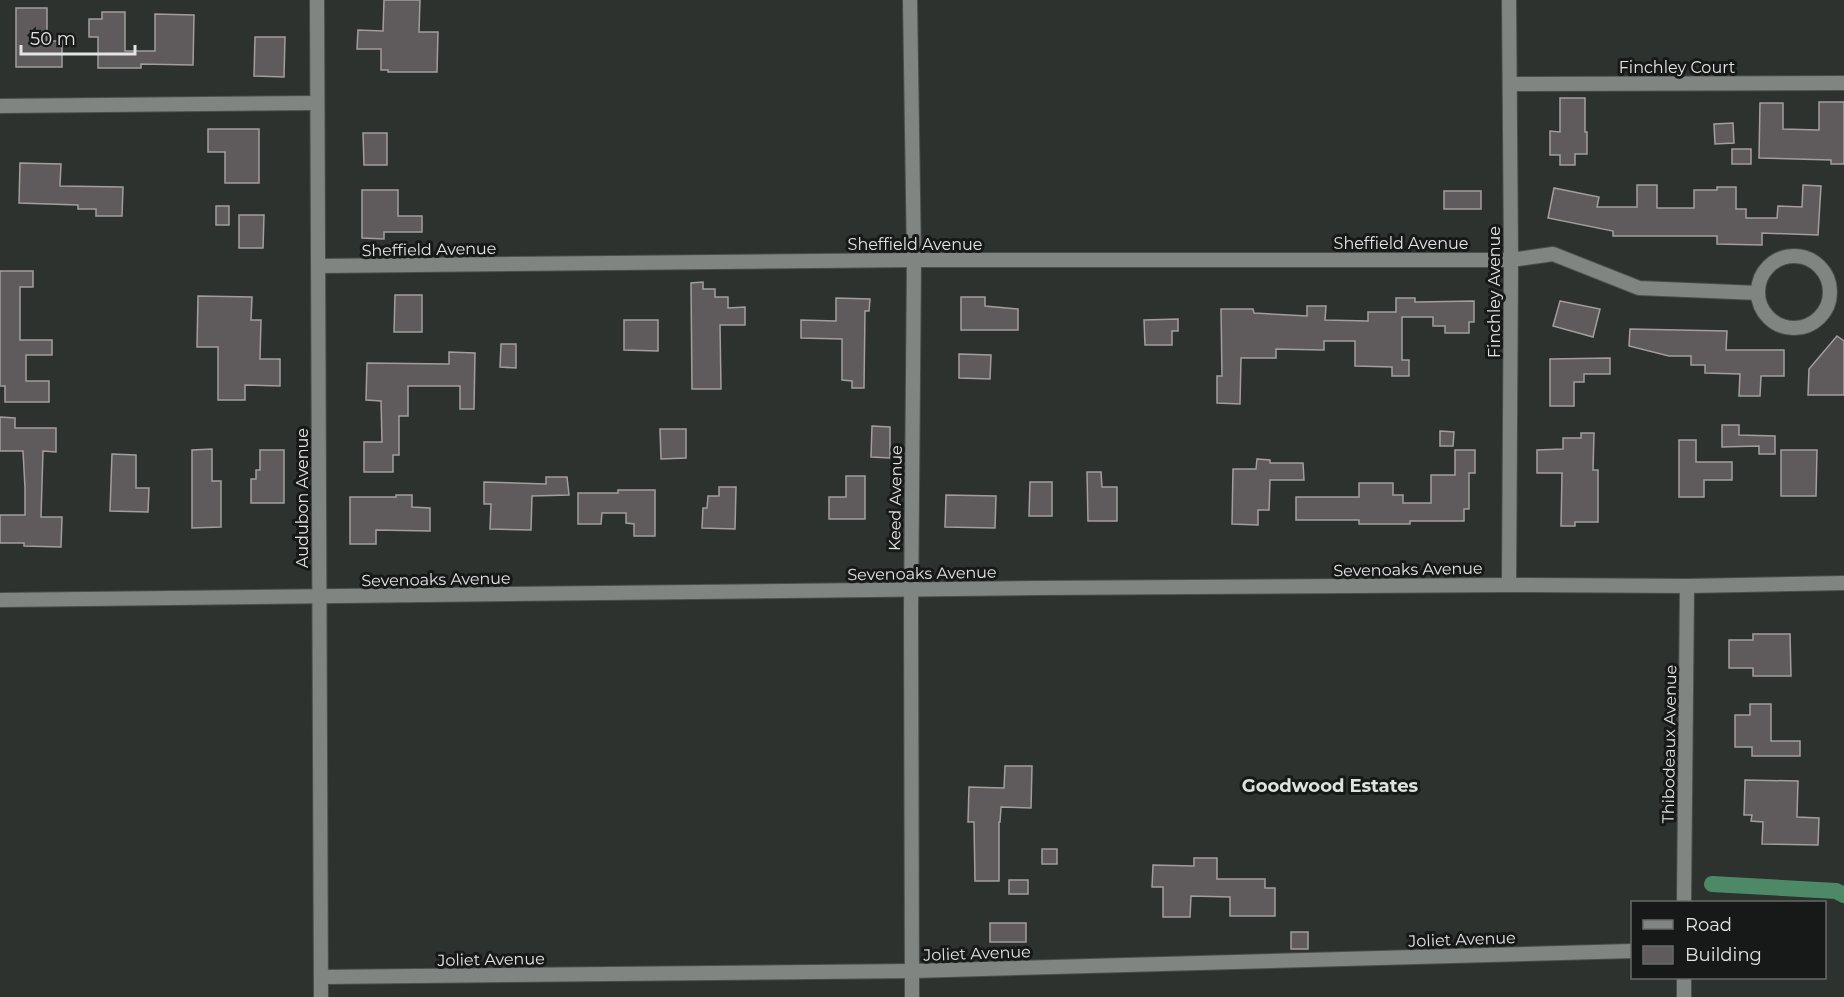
<svg xmlns="http://www.w3.org/2000/svg" width="1844" height="997" viewBox="0 0 1844 997" font-family="Montserrat,sans-serif">
  <style>
    .lines { fill: none; stroke-linecap: round; stroke-linejoin: round }
    .canal { stroke: #4d8967; stroke-width: 16 }
    .building { fill: #5f5a5b; stroke: #a39d9e; stroke-width: 1.5 }
    .minor-casing { stroke: #4b4f4c; stroke-width: 16 }
    .minor { stroke: #808582; stroke-width: 14 }
    .labels { text-anchor: middle; stroke-width: 6; stroke-linejoin: round; paint-order: stroke }
    .street-label { font-size: 16px; fill: #e1e4e2; stroke: #171918 }
    .neighbourhood-label { font-size: 18px; font-weight: bold; fill: #dde2df; stroke: #171918 }
  </style>
  <rect width="100%" height="100%" fill="#2e322f"/>
  <g class="lines">
    <path class="canal" d="M1712 884 1836 891 1844 895"/>
  </g>
  <g class="building">
    <path d="M384 0H420L419 32H438L437 72H388V70H381V49H357L358 30 383 31Z"/>
    <path d="M16 8H47V41H62V67H16Z"/>
    <path d="M102 12H125V51H155V14L194 15 193 65 141 64V68H98V37H89V19H102Z"/>
    <path d="M255 37H285L284 77 254 76Z"/>
    <path d="M1560 98H1585V132H1587V154H1575V165H1560V155H1550V131L1560 132Z"/>
    <path d="M1819 102H1844V164H1831V160L1759 158 1760 103H1783V129L1819 130Z"/>
    <path d="M1733 123 1734 143 1715 144 1714 124Z"/>
    <path d="M208 129H259V183H225V152H208Z"/>
    <path d="M363 133H387V165H364Z"/>
    <rect x="1732" y="149" width="19" height="15"/>
    <path d="M20 163 61 164 60 186 123 187 122 216H96V209H78V205L19 203Z"/>
    <path d="M1637 185H1657V208H1694V190H1717V187H1736V209H1746V218H1777L1778 206 1802 207 1803 185 1821 186 1818 235 1762 233V245L1717 244V236H1613V231L1548 218 1554 188 1599 197 1597 207H1637Z"/>
    <path d="M362 190H398V216H422V232H384V239L362 238Z"/>
    <rect x="1444" y="191" width="37" height="18"/>
    <rect x="216" y="206" width="13" height="19"/>
    <path d="M239 215H264L263 248H239Z"/>
    <path d="M0 271H33V287H20V340H52V355H26V381H49V402H5V386H0Z"/>
    <path d="M703 282V289H715V297H728V308L745 307V325H720L721 389H692L691 283Z"/>
    <path d="M395 295H422V332H394Z"/>
    <path d="M198 296 252 297 251 320H261L260 359H280V386L245 385V400H218V347H197Z"/>
    <path d="M961 297H985V306L1018 309V330H961Z"/>
    <path d="M836 298 870 299 869 311H865L864 388H852V381L842 380V339L801 338V320L836 321Z"/>
    <path d="M1396 298H1415V302L1474 301V322H1469V333H1445V326H1433V317H1402V360H1409V376H1392V367L1355 366V341H1324V350L1276 349V358H1241L1240 404 1217 403V376H1222L1221 309H1253L1254 313 1307 316V306H1326L1325 320 1368 321V312H1396Z"/>
    <path d="M1560 301 1600 309 1593 337 1553 326Z"/>
    <path d="M1178 319V331H1172V345H1145L1144 320Z"/>
    <path d="M624 320H658V351L624 350Z"/>
    <path d="M1630 329 1727 331 1726 350H1784V376H1761L1760 396H1739L1740 374 1705 373V365H1691V356H1669L1629 346Z"/>
    <path d="M1837 336 1844 341V395H1808L1809 369Z"/>
    <path d="M501 344H516V368L500 367Z"/>
    <path d="M449 352 475 353 474 409H460V386H408V416H399V455H393V472H364V442H382L381 401 366 400 367 363 449 364Z"/>
    <path d="M959 354 991 355 990 379 959 378Z"/>
    <path d="M1610 358V374H1584V382H1574V406H1550V359Z"/>
    <path d="M0 417 15 418V428H56V452L43 451 41 517H62L61 547 24 546V543H0V515H25V488L23 451H0Z"/>
    <path d="M1722 425H1739V435L1775 436V454H1759V446L1722 447Z"/>
    <path d="M872 426 890 427V458L871 457Z"/>
    <path d="M660 429H686V458L661 459Z"/>
    <path d="M1440 431 1454 432 1453 446H1440Z"/>
    <path d="M1581 433H1594L1593 470H1598V522H1575V526H1561L1562 473H1537V450L1563 449V438H1581Z"/>
    <path d="M1679 440H1696V462H1732V480H1704V497H1679Z"/>
    <path d="M212 449V481H221V527L192 528V450Z"/>
    <path d="M260 450H284V503H251V479H256V470H260Z"/>
    <path d="M1455 450H1475V473H1469V509H1464V521H1410V524H1359V520H1296V497H1359V483H1393V495H1403V503H1431V475H1455Z"/>
    <path d="M1781 450H1817L1816 496H1781Z"/>
    <path d="M112 454 136 455V488H149L148 512 110 511Z"/>
    <path d="M1257 459 1270 460V463H1303L1304 480H1270L1269 510H1258V525L1232 524 1233 469H1256Z"/>
    <path d="M1087 472H1101L1102 487H1117V521H1088Z"/>
    <path d="M846 476H865V519H829V497H846Z"/>
    <path d="M546 477H567L569 495 532 496 531 530 490 529 491 504H484V482L546 484Z"/>
    <path d="M1030 482H1052V516H1029Z"/>
    <path d="M719 487H736L735 529 702 528 703 508H707L708 496H719Z"/>
    <path d="M618 490H655V536H634V524L626 523V513H602L601 524H578V493H618Z"/>
    <path d="M396 495H412V507L430 508V531L376 530V544H350V497H396Z"/>
    <path d="M946 495 996 496 995 528 945 527Z"/>
    <path d="M1753 634H1790L1791 676H1753V668H1729V640H1753Z"/>
    <path d="M1750 704H1771V741H1800V756H1752V747H1735V715H1750Z"/>
    <path d="M1005 766H1032L1031 808 1001 807 1000 822H999V881H975L974 822H968L969 787 1004 788Z"/>
    <path d="M1745 780 1798 781 1797 817 1819 818 1818 845 1762 844 1763 822 1751 821 1752 815H1744Z"/>
    <rect x="1042" y="849" width="15" height="15"/>
    <path d="M1194 858H1217V879H1265V888H1275V916H1230V897L1191 896 1190 917H1163V887H1152L1153 865 1194 866Z"/>
    <rect x="1009" y="880" width="19" height="14"/>
    <rect x="990" y="923" width="36" height="19"/>
    <rect x="1291" y="932" width="17" height="17"/>
  </g>
  <g class="lines">
    <g class="minor-casing">
      <g id="minor">
        <path d="M317 0 321 997"/>
        <path d="M910 0 914 260 911 612 912 997"/>
        <path d="M1509 0 1511 260 1509 585"/>
        <path d="M1510 84 1844 83"/>
        <path d="M0 106 317 103"/>
        <circle cx="1794" cy="292" r="36"/>
        <path d="M319 266 914 260H1511L1553 254 1639 288 1758 293"/>
        <path d="M0 600 1036 588 1509 585 1687 586 1844 583"/>
        <path d="M1684 902 1687 586"/>
        <path d="M321 977 912 971 1632 951"/>
        <path d="M1684 978V997"/>
      </g>
    </g>
    <use href="#minor" class="minor"/>
  </g>
  <g class="labels">
    <g class="street-label">
      <text x="1677" y="73">Finchley Court</text>
      <text x="1401" y="249">Sheffield Avenue</text>
      <text x="915" y="250">Sheffield Avenue</text>
      <text transform="translate(429 249) rotate(-1)" y="6">Sheffield Avenue</text>
      <text transform="translate(1494 292) rotate(-90)" y="6">Finchley Avenue</text>
      <text transform="translate(302 498) rotate(-90)" y="6">Audubon Avenue</text>
      <text transform="translate(895 498) rotate(-89)" y="6">Keed Avenue</text>
      <text transform="translate(1408 569) rotate(-1)" y="6">Sevenoaks Avenue</text>
      <text transform="translate(922 573) rotate(-1)" y="6">Sevenoaks Avenue</text>
      <text transform="translate(436 579) rotate(-1)" y="6">Sevenoaks Avenue</text>
      <text transform="translate(1669 744) rotate(-89)" y="6">Thibodeaux Avenue</text>
      <text transform="translate(1462 939) rotate(-2)" y="6">Joliet Avenue</text>
      <text transform="translate(977 953) rotate(-2)" y="6">Joliet Avenue</text>
      <text transform="translate(491 959) rotate(-1)" y="6">Joliet Avenue</text>
    </g>
    <g class="neighbourhood-label">
      <text x="1330" y="792">Goodwood Estates</text>
    </g>
  </g>
  <rect x="1631" y="901" width="195" height="78" fill="#171918" stroke="#686a69" stroke-width="1.5"/>
  <rect x="1643" y="920" width="30" height="9" fill="#808582" stroke="#686a69" stroke-width="1.5"/>
  <text x="1685" y="931" font-size="18" fill="#e1e4e2">Road</text>
  <rect x="1643" y="946" width="30" height="18" fill="#5f5a5b" stroke="#686a69" stroke-width="1.5"/>
  <text x="1685" y="961" font-size="18" fill="#e1e4e2">Building</text>
  <path d="M21 45v9h114v-9" fill="none" stroke="#e1e4e2" stroke-width="3"/>
  <text x="30" y="45" font-size="18" fill="#e1e4e2" stroke="#171918" stroke-width="4.5" paint-order="stroke">50 m</text>
</svg>
